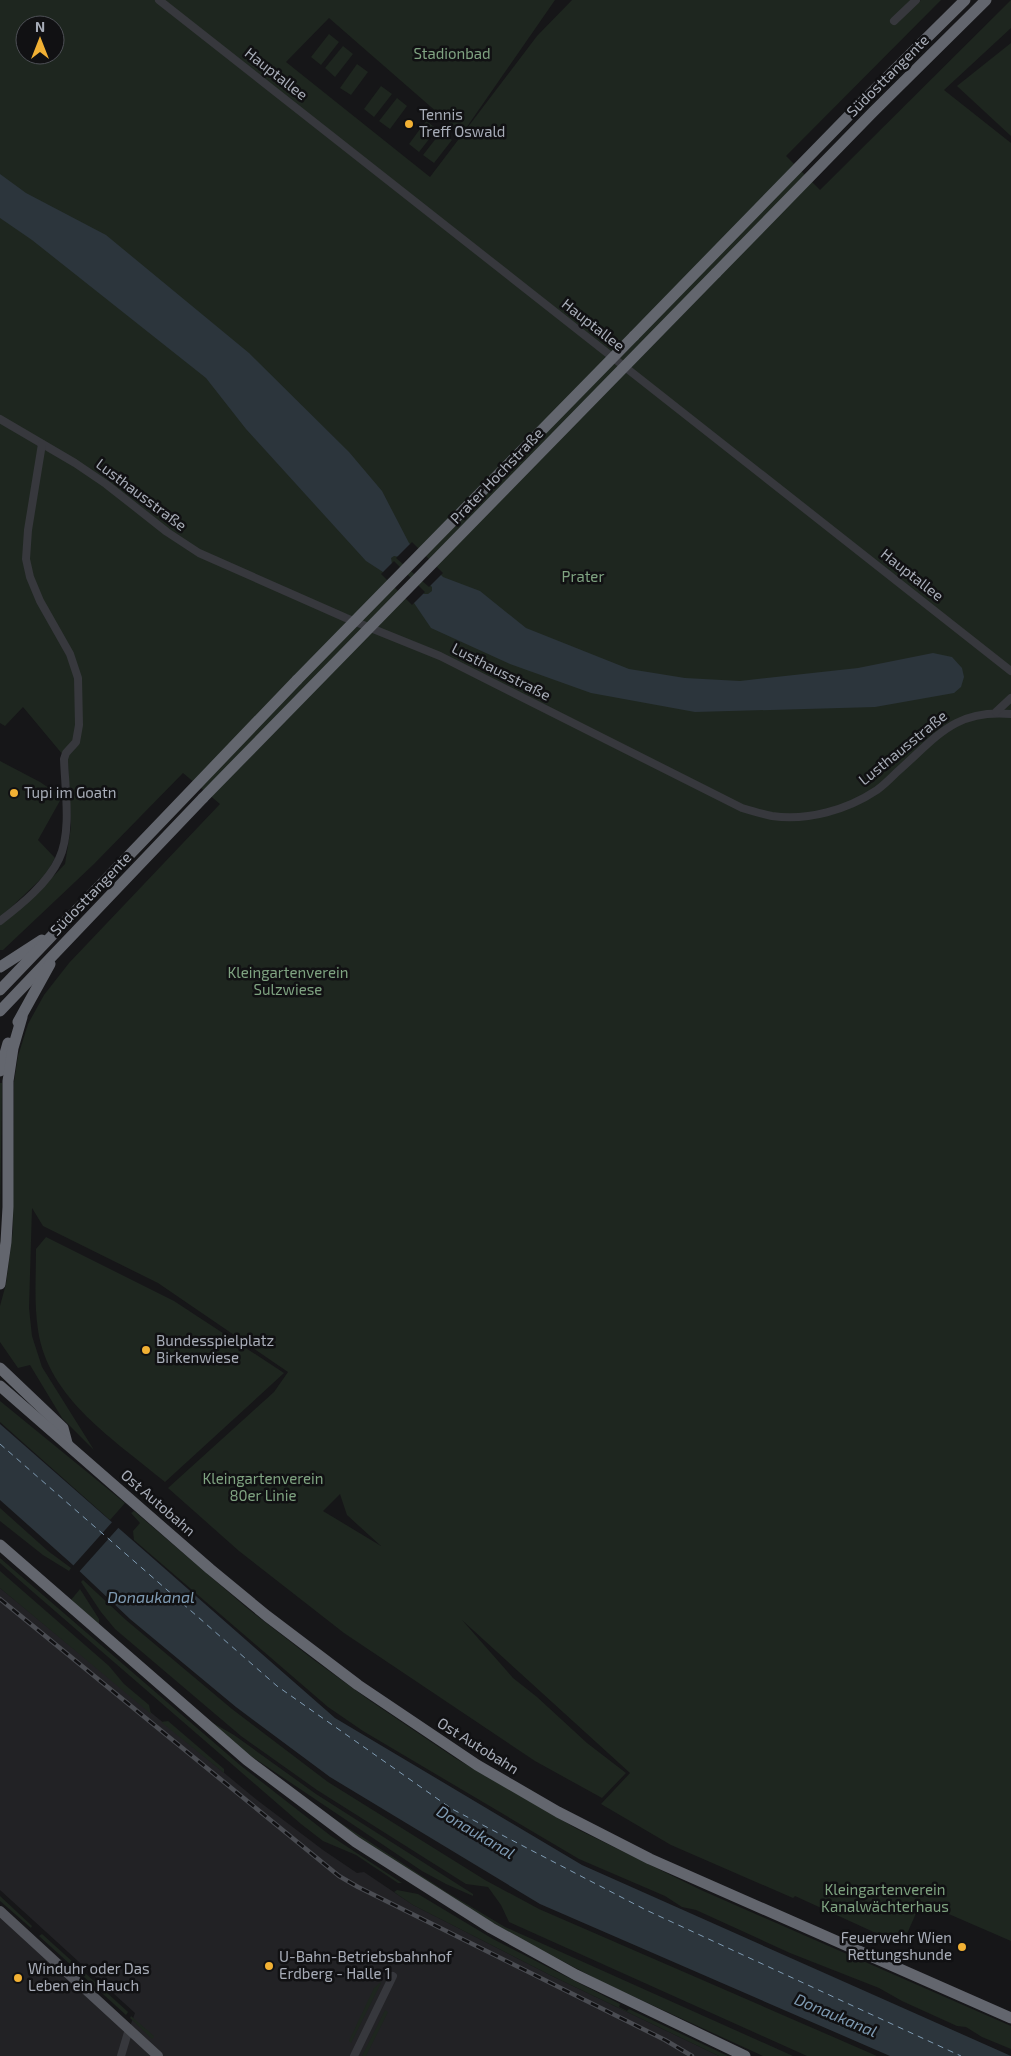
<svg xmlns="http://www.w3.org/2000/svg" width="1011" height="2056" viewBox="0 0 1011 2056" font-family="'Exo 2',sans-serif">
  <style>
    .built { fill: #222225 }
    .green { fill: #1e261f; fill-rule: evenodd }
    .water { fill: #2c353c; fill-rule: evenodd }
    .pier { fill: #161618 }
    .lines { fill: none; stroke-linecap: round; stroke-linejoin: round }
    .ferry { stroke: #7f9bb3; stroke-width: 1; stroke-dasharray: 6 5; stroke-linecap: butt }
    .minor { stroke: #37383d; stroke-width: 8 }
    .major { stroke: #53555c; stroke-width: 10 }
    .highway { stroke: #63666e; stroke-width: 11 }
    .rail-casing { stroke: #4a4c52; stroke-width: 4.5 }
    .rail { stroke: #111113; stroke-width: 2.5; stroke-dasharray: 8; stroke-linecap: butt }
    .highway-bridge { stroke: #63666e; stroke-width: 11 }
    .poi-dot { fill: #f2b134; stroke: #111113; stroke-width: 2 }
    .labels { text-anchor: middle; stroke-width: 5; stroke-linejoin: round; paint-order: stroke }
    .park-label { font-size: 15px; fill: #7fa381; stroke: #111113 }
    .street-label { font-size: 15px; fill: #a8adb8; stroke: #111113 }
    .poi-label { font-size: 15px; fill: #a8adb8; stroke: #111113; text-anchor: start }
    .water-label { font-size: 16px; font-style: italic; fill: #7f9bb3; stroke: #111113 }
  </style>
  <rect width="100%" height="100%" fill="#161618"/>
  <path class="built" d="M0 1588 257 1800 323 1850 357 1873 364 1872 413 1905 550 1975 719 2056H0V1911L129 2029 135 2013 0 1890Z"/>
  <g class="green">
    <path d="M0 0H555L462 134 329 18 286 62 430 177 537 36 572 0H914L899 20 921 0H941L786 156 820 190 1011 0V28L944 90 1011 143V1941L921 1902 902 1945 795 1896 793 1898 671 1845 601 1804 630 1773 462 1620 513 1678 537 1697 587 1743 626 1773 602 1798 535 1761 344 1633 239 1551 168 1488 274 1392 288 1372 158 1283 43 1226 32 1208 29 1308 32 1336 42 1367 94 1450 62 1418 30 1365 18 1368 0 1342V1306L6 1284 13 1230 14 1082 18 1056 28 1024 44 995 69 963 220 804 183 773 94 864 3 950H0V923L43 887 65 864 71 827 68 761 23 707 5 726 0 723ZM25 25H55V55H25ZM340 1494 347 1515 381 1546 323 1511Z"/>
    <path d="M329 34 339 42 321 65 311 57Z"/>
    <path d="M1011 43V136L957 86Z"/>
    <path d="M343 46 353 54 335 77 325 68Z"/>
    <path d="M357 64 368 72 351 95 340 88Z"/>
    <path d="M381 86 392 94 374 117 364 109Z"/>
    <path d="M397 98 407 106 390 129 379 121Z"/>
    <path d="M426 121 437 129 419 152 409 144Z"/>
    <path d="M441 132 452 140 434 163 423 155Z"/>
    <path d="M0 761 40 782 62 797 38 840 55 858 46 874 0 918Z"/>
    <path d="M0 1083H2L0 1229Z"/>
    <path d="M46 1237 174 1301 284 1373 165 1482C115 1440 48 1399 38 1330 34 1304 36 1276 36 1249Z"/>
    <path d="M0 1401 125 1503 110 1520 0 1422Z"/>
    <path d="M0 1508 48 1551 71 1568 69 1571 43 1555 0 1521Z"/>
    <path d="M134 1511 247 1608 314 1660 369 1700 455 1758 577 1829 701 1890 1011 2026V2049L982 2037 966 2027 957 2026 902 2001 879 1988 790 1953 696 1910 682 1907 665 1896 579 1859 363 1731 328 1707 134 1540 133 1531 140 1523 131 1513Z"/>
    <path d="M0 1558 240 1765 331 1836 402 1883H398L356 1855 323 1841 301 1824 33 1592 0 1563Z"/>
    <path d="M0 1571 109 1666 124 1684 149 1705 151 1714 0 1588Z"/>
    <path d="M83 1580 126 1620 232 1709 328 1782 485 1880 539 1909 877 2056H807L509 1922 501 1905 488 1887 466 1884 317 1790 241 1736 115 1629 101 1612 81 1582Z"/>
    <path d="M80 1589 99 1619V1624L71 1600Z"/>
    <path d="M206 1719 234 1735 316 1794 473 1894V1896L446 1884 422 1871 245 1752Z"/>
    <path d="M168 1721 224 1769V1773L161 1722Z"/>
    <path d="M327 1814 448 1893 505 1927 793 2056H763L602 1982 519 1938 443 1894 374 1849Z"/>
    <path d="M397 1890 418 1894 493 1939 620 2004 619 2007 627 2011 629 2009 728 2056H719L550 1975 413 1905 394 1892Z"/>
    <path d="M0 1896 32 1926 31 1928 0 1901Z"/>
    <path d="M42 1934 128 2012 126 2015 39 1936Z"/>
    <path d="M381 1982V1983L351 2043 349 2041 374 1988Z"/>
    <path d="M385 2010 388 2012 366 2056H362Z"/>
    <path d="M131 2016 154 2036V2037L152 2039 130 2018Z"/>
  </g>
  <g class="water">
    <path d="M0 174 26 193 106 235 249 353 349 452 382 491 409 543 443 577 480 591 526 628 629 669 685 678 740 681 858 668 933 653 952 657 962 668 964 677 961 687 954 693 875 707 695 712 591 693 510 664 431 628 414 603 383 572 366 561 246 429 206 378 32 240 0 218ZM394 556 400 557 432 587V591L428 594H424L392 564 391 558Z"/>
    <path d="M0 1424 335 1718 582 1865 1011 2056H890L540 1904 330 1777 236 1707 130 1619 73 1565 0 1500Z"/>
  </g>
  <g class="pier">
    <path d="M412 542 443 573 429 587 396 558Z"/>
    <path d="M394 561 425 592 412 605 381 574Z"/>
    <path d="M114 1520 120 1526 78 1573 72 1567Z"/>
  </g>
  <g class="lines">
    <path class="ferry" d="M0 1444 277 1686 452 1809 646 1910 961 2056"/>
    <g class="minor">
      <path d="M159 0 1011 671"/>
      <path d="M894 21 916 0"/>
      <path d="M0 419 75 463 106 484 167 532 199 553 346 618 440 656 742 808C752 811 762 814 772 816 808 821 847 810 877 790 884 785 891 778 897 772 937 737 954 709 1011 714"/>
      <path d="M996 712 1011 698"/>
      <path d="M0 921C21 905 48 883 59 859 72 832 65 789 64 759L66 753 76 742 79 725 78 678 70 654 40 601 30 577 26 559 28 530 42 444"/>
      <path d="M121 2056 129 2029"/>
      <path d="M354 2056 393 1976"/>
    </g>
    <path class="major" d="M0 1911 158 2056"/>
    <g class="highway">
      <path d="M716 273 873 112 986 0"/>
      <path d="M634 336 864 100 965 0"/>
      <path d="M0 967 42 940"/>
      <path d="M0 990 297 680"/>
      <path d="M0 1011 203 798"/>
      <path d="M18 1022 50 964"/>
      <path d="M0 1071 8 1043"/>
      <path d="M0 1284 6 1242 8 1207V1081L13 1048 22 1017"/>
      <path d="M0 1368 63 1428 67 1443"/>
      <path d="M0 1386 210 1569 267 1616 358 1685 477 1765 558 1812 650 1859 1011 2018"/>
      <path d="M0 1545 247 1760 356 1842 491 1928 576 1975 745 2056"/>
    </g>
    <g class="rail-casing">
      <path id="rail" d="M0 1599 339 1876 358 1887 665 2040 692 2056"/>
    </g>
    <use href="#rail" class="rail"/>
    <g class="highway-bridge">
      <path d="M297 680 634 336"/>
      <path d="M203 798 716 273"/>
    </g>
  </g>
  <g class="poi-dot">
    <circle cx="409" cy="124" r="5"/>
    <circle cx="14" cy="793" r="5"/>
    <circle cx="146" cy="1350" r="5"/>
    <circle cx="962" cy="1947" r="5"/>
    <circle cx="269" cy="1966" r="5"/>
    <circle cx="18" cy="1978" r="5"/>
  </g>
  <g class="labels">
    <g class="park-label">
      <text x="452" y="59">Stadionbad</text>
      <text x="583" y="582">Prater</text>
      <text x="288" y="978">Kleingartenverein<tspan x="288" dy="17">Sulzwiese</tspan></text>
      <text x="263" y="1484">Kleingartenverein<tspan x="263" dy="17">80er Linie</tspan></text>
      <text x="885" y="1895">Kleingartenverein<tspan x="885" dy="17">Kanalwächterhaus</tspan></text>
    </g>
    <g class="street-label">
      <text transform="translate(276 74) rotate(38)" y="5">Hauptallee</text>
      <text transform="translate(888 76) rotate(-45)" y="5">Südosttangente</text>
      <text transform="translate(593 325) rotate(38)" y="5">Hauptallee</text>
      <text transform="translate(497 476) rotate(-46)" y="5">Prater Hochstraße</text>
      <text transform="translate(141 495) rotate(37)" y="5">Lusthausstraße</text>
      <text transform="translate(912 575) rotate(38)" y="5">Hauptallee</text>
      <text transform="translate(501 672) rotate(27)" y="5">Lusthausstraße</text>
      <text transform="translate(903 748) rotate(-39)" y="5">Lusthausstraße</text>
      <text transform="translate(91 894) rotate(-46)" y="5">Südosttangente</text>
      <text transform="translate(158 1503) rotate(41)" y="5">Ost Autobahn</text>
      <text transform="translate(478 1746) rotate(32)" y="5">Ost Autobahn</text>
    </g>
    <g class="poi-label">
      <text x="419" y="120">Tennis<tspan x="419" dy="17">Treff Oswald</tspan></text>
      <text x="24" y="798">Tupi im Goatn</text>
      <text x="156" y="1346">Bundesspielplatz<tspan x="156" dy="17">Birkenwiese</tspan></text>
      <text x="952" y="1943" text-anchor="end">Feuerwehr Wien<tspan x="952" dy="17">Rettungshunde</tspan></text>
      <text x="279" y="1962">U-Bahn-Betriebsbahnhof<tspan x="279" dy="17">Erdberg - Halle 1</tspan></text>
      <text x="28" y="1974">Winduhr oder Das<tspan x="28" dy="17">Leben ein Hauch</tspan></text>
    </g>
    <g class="water-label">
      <text x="151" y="1603">Donaukanal</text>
      <text transform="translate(476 1832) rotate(31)" y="6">Donaukanal</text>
      <text transform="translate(836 2015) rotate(23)" y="6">Donaukanal</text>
    </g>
  </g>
  <g transform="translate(40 40)"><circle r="24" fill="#111113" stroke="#4d4f55"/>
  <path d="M0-4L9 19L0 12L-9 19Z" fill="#f2b134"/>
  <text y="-8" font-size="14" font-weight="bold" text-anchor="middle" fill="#a8adb8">N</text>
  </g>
</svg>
